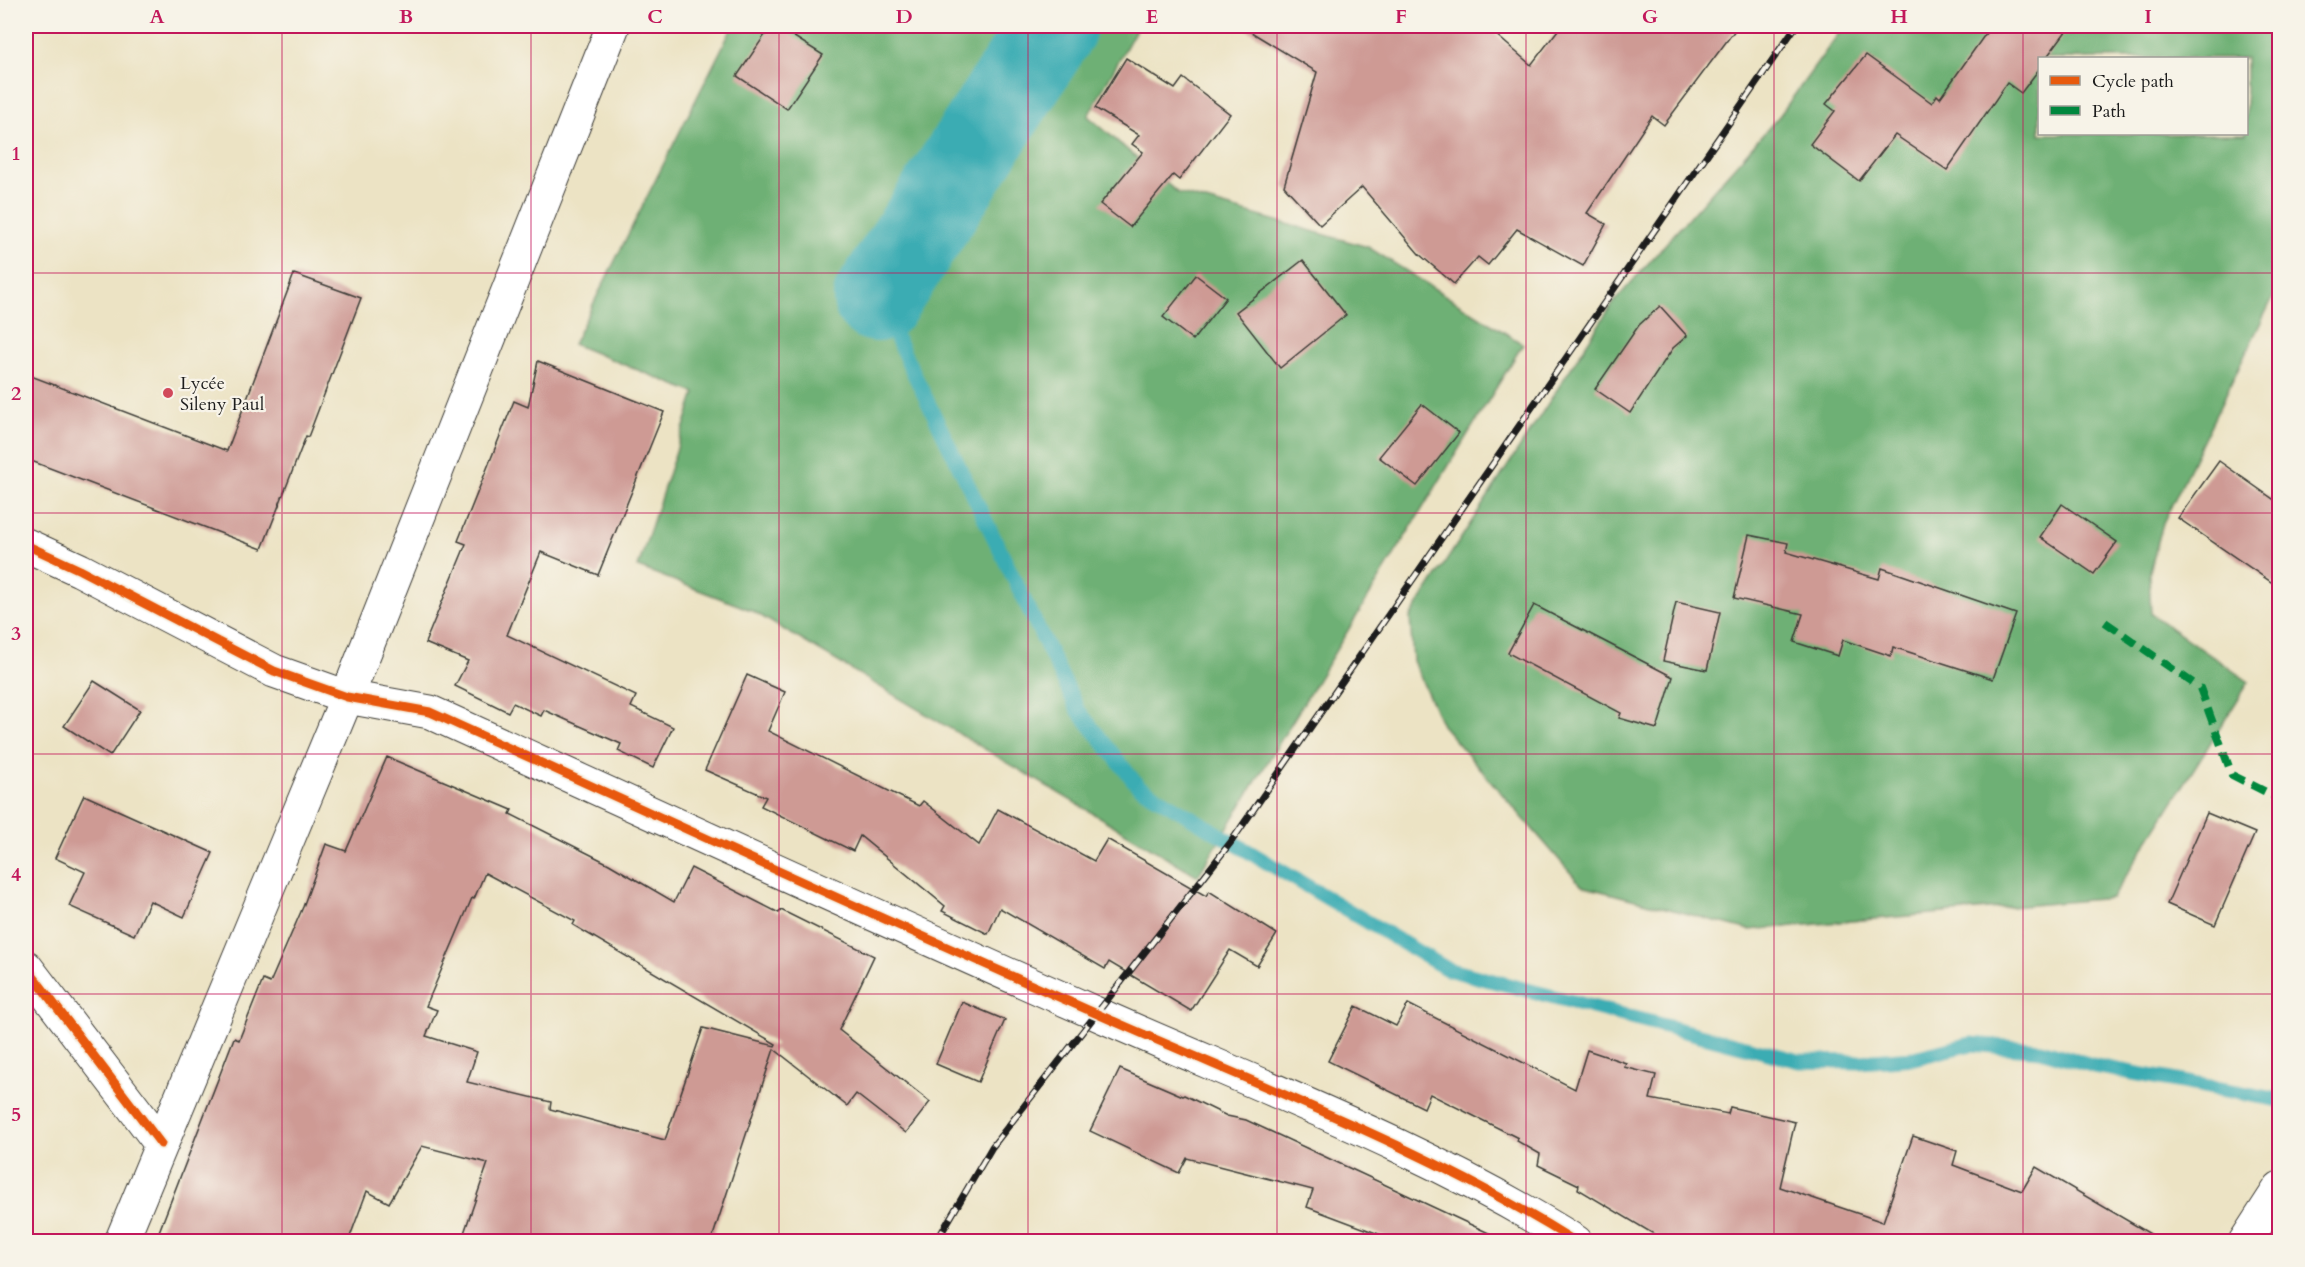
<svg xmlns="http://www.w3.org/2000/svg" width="2305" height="1267" viewBox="0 0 2305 1267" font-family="Cardo,serif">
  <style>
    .forest { fill: #6eb074; stroke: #456648; stroke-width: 1.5; fill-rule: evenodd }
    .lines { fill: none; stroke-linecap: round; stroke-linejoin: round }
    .stream { stroke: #3aacb3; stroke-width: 15 }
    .river { stroke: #3aacb3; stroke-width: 88 }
    .building { fill: #ce9a94; fill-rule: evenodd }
    .minor-casing { stroke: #3b3a35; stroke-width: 35 }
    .major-casing { stroke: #3b3a35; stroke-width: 35 }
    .minor { stroke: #fff; stroke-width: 33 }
    .major { stroke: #fff; stroke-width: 33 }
    .rail-casing { stroke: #1c1c1c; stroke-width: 7 }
    .rail { stroke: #f7f3e8; stroke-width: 4.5; stroke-dasharray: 14; stroke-linecap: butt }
    .quiet { stroke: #00873e; stroke-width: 8; stroke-dasharray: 15 8; stroke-linecap: butt }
    .cycleway-casing { stroke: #f7f3e8; stroke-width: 13 }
    .cycleway { stroke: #e8590c; stroke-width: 9 }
    .grid { fill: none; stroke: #c2185b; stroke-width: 1.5; stroke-opacity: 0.55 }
    .poi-dot { fill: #d1495b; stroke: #f7f3e8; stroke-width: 2 }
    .labels { text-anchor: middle; stroke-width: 4.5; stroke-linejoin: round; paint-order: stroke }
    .poi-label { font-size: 18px; fill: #1c1c1c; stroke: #f7f3e8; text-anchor: start }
    .neatline { fill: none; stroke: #c2185b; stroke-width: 2 }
    .grid-label { font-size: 20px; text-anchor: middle; font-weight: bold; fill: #c2185b }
  </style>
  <rect width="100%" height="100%" fill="#f7f3e8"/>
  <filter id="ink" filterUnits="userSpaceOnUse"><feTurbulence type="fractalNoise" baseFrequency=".0167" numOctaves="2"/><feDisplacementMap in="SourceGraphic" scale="12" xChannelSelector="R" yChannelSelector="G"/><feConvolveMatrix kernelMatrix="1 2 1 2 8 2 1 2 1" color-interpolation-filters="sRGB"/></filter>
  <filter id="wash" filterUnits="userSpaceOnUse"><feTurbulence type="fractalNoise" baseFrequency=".008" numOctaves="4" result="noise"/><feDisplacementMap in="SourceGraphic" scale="24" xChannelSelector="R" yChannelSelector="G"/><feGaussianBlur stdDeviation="1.35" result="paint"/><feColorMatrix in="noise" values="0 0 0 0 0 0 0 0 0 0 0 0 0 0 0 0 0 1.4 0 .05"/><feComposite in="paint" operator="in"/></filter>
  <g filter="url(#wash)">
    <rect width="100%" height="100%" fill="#ece3c4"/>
    <g class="forest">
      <path d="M733 26H1138L1088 116 1178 193 1368 247 1523 344 1198 876 751 610 638 567 695 393 573 344Z"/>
      <path d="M1844 26H2279V285L2163 523 2149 575 2151 614 2249 682 2112 898 1749 930 1582 886 1442 725 1413 661 1410 617 1613 303 1780 115ZM2040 58H2246V134H2040Z"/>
    </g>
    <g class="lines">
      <path class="stream" d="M877 298 1078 710 1138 786 1447 969 1799 1061 1859 1062 1914 1058 1971 1044 2041 1050 2095 1066 2280 1100"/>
      <path class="river" d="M877 298 1053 26"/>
    </g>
    <g id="blocks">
      <g class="building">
        <path d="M771 26H777L823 55 787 109 737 76Z"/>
        <path d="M1241 26H1486L1531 65 1561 26H1738L1664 125 1652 116 1587 213 1606 224 1583 266 1517 229 1488 265 1478 257 1454 284 1419 254 1362 187 1320 225 1284 186 1317 72Z"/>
        <path d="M1991 26H2070L2046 58H2040V68L2021 93 2007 83 1947 170 1895 135 1859 181 1810 144 1835 111 1826 104 1866 55 1932 103 1937 95 1940 98Z"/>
        <path d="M1126 58 1175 89 1183 78 1230 114 1179 180 1173 175 1130 227 1100 204 1143 152 1132 144 1139 135 1095 108Z"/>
        <path d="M1303 260 1346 315 1280 368 1236 312Z"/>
        <path d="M294 274 361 298 308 437 306 436 262 549 26 459V374L227 451Z"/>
        <path d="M1196 275 1226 298 1193 340 1163 317Z"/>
        <path d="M1660 306 1687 336 1673 348 1630 413 1595 389 1639 325Z"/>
        <path d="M538 361 664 412 598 575 541 552 507 635 636 696 631 707 673 727 653 768 618 751 621 744 544 710 541 716 513 703 508 712 455 686 468 661 425 643 466 544 458 541 514 401 528 407Z"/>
        <path d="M1422 404 1459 433 1417 486 1379 457Z"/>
        <path d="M2219 461 2280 504V588L2178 518Z"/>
        <path d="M2062 504 2117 542 2094 574 2040 537Z"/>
        <path d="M1749 535 1788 543 1786 552 1879 579 1882 568 2016 614 1993 679 1893 647 1891 656 1843 640 1838 656 1794 642 1803 614 1734 598Z"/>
        <path d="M1676 602 1720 612 1707 670 1663 661Z"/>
        <path d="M1534 605 1673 677 1657 729 1619 718 1621 713 1508 653Z"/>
        <path d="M747 675 785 692 768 731 919 806 923 801 979 845 998 809 1094 861 1107 839 1206 896 1209 891 1277 934 1257 966 1230 950 1191 1011 1109 962 1105 969 1000 908 988 934 942 911 945 906 860 836 853 851 761 806 766 797 705 770Z"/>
        <path d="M94 681 140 710 110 756 64 726Z"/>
        <path d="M387 757 512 810 510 814 609 864 674 902 691 868 779 913 781 910 874 956 839 1030 930 1102 906 1133 856 1094 847 1106 774 1049 711 1242H461L488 1163 422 1146 389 1203 367 1191 348 1242H155L234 1038 239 1040 263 980 270 983 303 907 326 844 346 851ZM485 873 575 921 573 925 776 1044 775 1046 703 1028 665 1140 550 1109 551 1102 467 1082 477 1052 426 1036 437 1010 426 1006 472 898 474 899Z"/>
        <path d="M84 795 213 853 184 917 150 901 134 935 69 906 85 872 55 858Z"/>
        <path d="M2207 813 2255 833 2215 925 2167 904Z"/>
        <path d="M962 1002 1005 1020 978 1082 936 1064Z"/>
        <path d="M1408 1004 1575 1089 1587 1050 1626 1063 1624 1067 1656 1075 1650 1099 1728 1114 1730 1107 1795 1122 1780 1187 1883 1222 1913 1136 1957 1151 1953 1165 2022 1191 2036 1167 2164 1242H1667L1578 1189 1579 1185 1538 1165 1540 1154 1517 1141 1518 1138 1430 1094 1424 1108 1328 1061 1356 1006 1396 1026Z"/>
        <path d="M1120 1069 1183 1096 1184 1095 1227 1116 1246 1120 1508 1242H1400L1307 1207 1313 1190 1187 1158 1179 1173 1090 1131Z"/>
      </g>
    </g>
  </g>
  <g filter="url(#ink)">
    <use href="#blocks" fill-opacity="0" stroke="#3b3a35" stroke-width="1.5"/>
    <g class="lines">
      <g class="minor-casing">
        <g id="minor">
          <path d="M26 545 80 570 274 671 347 697 430 712C651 813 872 915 1095 1013 1257 1085 1425 1147 1576 1242"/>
          <path d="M26 967 161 1144"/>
          <path d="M2245 1242 2280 1188"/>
        </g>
      </g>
      <g class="major-casing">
        <path id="major" d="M121 1242 347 697 613 26"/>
      </g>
      <use href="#minor" class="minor"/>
      <use href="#major" class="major"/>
      <g class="rail-casing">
        <path id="rail" d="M936 1242 992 1147 1231 842 1796 26"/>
      </g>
      <use href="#rail" class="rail"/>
      <path class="quiet" d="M2105 622 2200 688 2232 775 2280 799"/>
      <g class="cycleway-casing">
        <g id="cycleway">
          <path d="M26 545 80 570 274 671 347 697 430 712C651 813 872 915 1095 1013 1257 1085 1425 1147 1576 1242"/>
          <path d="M26 967 161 1144"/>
        </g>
      </g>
      <use href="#cycleway" class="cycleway"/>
    </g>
  </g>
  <path class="grid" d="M282 26V1242M531 26V1242M779 26V1242M1028 26V1242M1277 26V1242M1526 26V1242M1774 26V1242M2023 26V1242M26 273H2280M26 513H2280M26 754H2280M26 994H2280"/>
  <circle class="poi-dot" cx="168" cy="393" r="6"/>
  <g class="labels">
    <g class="poi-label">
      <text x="180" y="389">Lycée<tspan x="180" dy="21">Sileny Paul</tspan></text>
    </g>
  </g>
  <rect width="2305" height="1267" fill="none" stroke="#f7f3e8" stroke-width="66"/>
  <rect x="2038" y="57" width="210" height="78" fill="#f7f3e8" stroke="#9f9d96" stroke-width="1.5"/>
  <rect x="2050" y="76" width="30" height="9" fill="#e8590c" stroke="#9f9d96" stroke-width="1.5"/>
  <text x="2092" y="87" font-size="18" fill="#1c1c1c">Cycle path</text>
  <rect x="2050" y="106" width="30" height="9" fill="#00873e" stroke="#9f9d96" stroke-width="1.5"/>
  <text x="2092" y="117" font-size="18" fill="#1c1c1c">Path</text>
  <rect x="33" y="33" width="2239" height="1201" class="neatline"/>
  <g class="grid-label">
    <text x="157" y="23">A</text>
    <text x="406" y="23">B</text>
    <text x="655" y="23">C</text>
    <text x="904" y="23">D</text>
    <text x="1152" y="23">E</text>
    <text x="1401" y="23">F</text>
    <text x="1650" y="23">G</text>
    <text x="1899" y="23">H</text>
    <text x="2148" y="23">I</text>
    <text x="16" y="160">1</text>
    <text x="16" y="400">2</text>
    <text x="16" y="640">3</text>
    <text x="16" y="881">4</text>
    <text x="16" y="1121">5</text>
  </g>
</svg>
